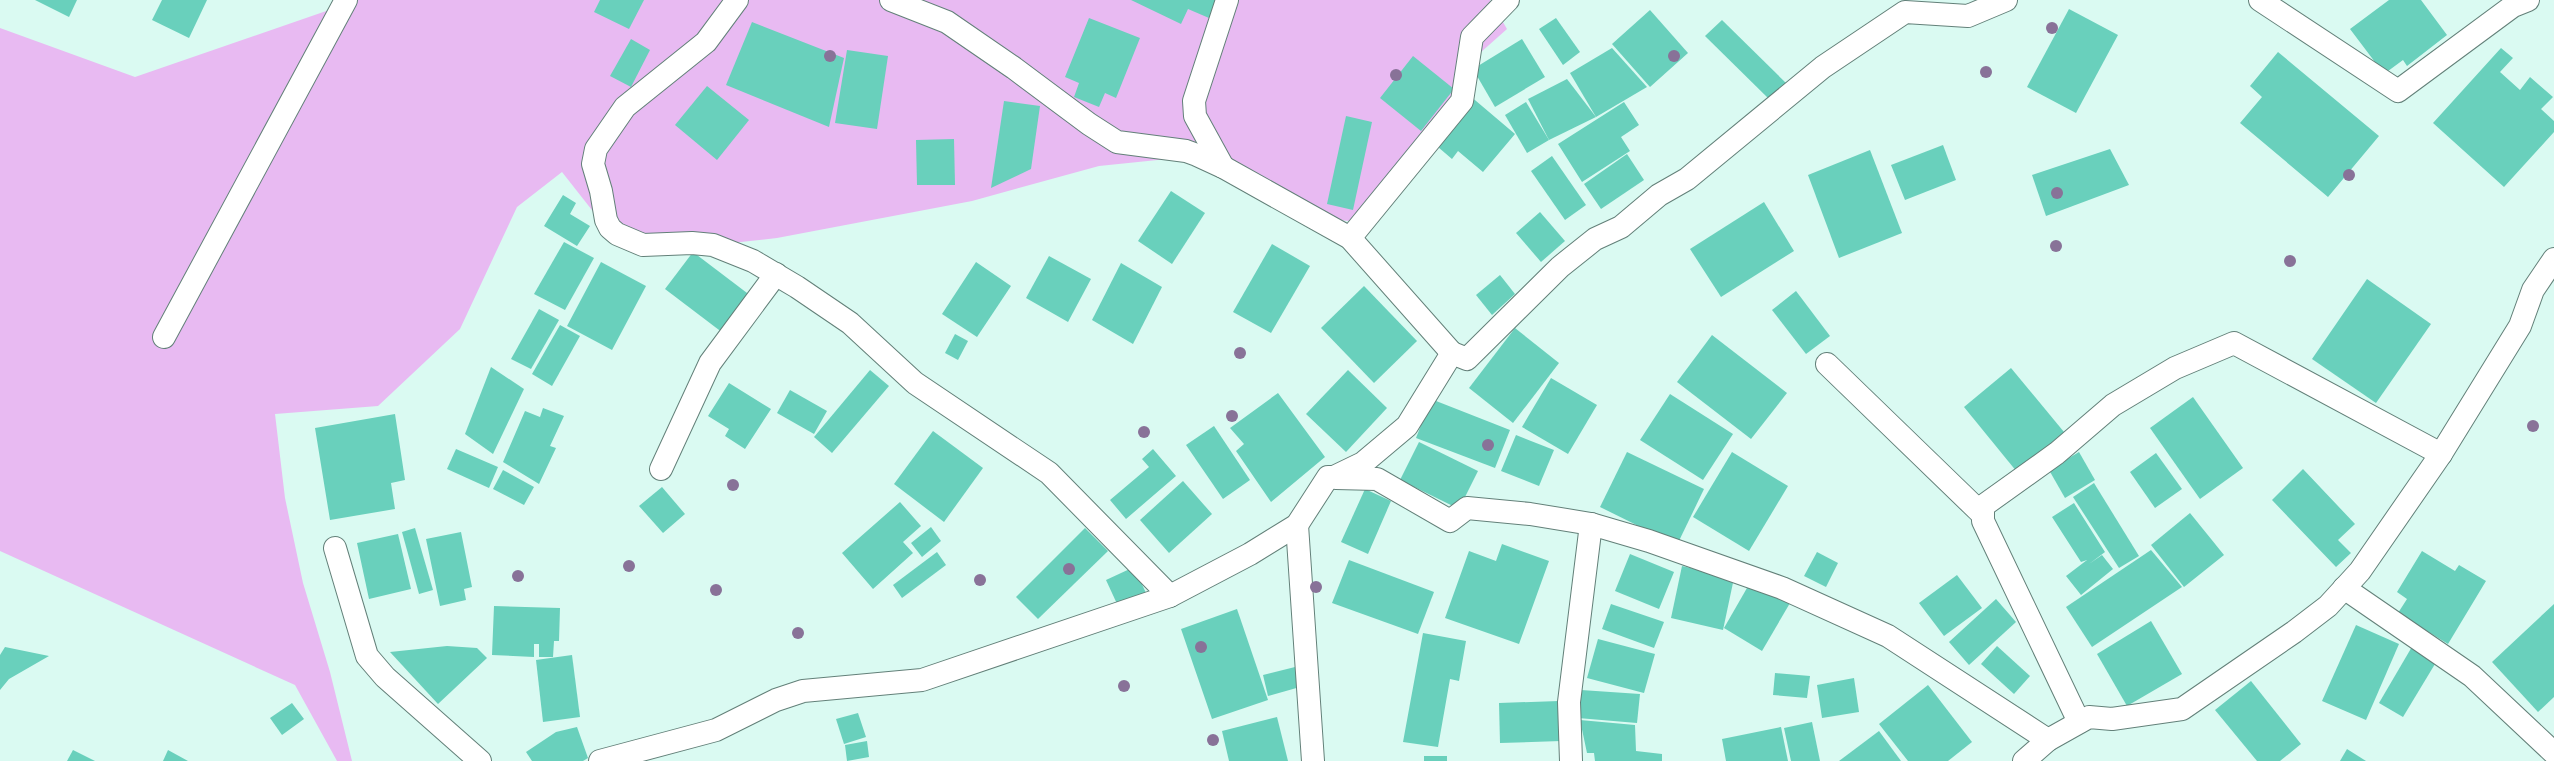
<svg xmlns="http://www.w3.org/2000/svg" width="2554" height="761" viewBox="0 0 2554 761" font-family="Barlow,sans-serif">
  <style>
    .green { fill: #e8baf2 }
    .building { fill: #69d0bc }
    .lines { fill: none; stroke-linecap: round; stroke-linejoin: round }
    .minor-casing { stroke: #638079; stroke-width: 24 }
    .minor { stroke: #fff; stroke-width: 22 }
    .tree { fill: #887298 }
  </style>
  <rect width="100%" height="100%" fill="#dafaf2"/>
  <path class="green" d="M358 0H1490L1507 29 1480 53 1436 119 1361 222 1316 218 1177 158 1099 166 972 201 777 238 685 248 621 247 562 172 517 207 460 329 378 406 275 414 285 498 303 583 330 672 352 761H337L295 685 0 551V28L135 77Z"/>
  <g class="building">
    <path d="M35 0H77L69 17Z"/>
    <path d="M162 0H207L189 38 152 20Z"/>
    <path d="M600 0H644L629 29 594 12Z"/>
    <path d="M1131 0H1218L1209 18 1188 9 1181 24Z"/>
    <path d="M2389 0H2421L2447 35 2407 66 2403 60 2384 74 2350 29Z"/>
    <path d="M2069 9 2118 35 2076 113 2027 87Z"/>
    <path d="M1650 10 1688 53 1650 87 1612 44Z"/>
    <path d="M1089 18 1140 38 1116 98 1105 93 1099 107 1074 97 1079 83 1065 77Z"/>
    <path d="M1556 18 1580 52 1563 65 1539 29Z"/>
    <path d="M1722 20 1787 84 1771 101 1705 36Z"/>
    <path d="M752 22 844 58 829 127 726 85Z"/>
    <path d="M631 39 650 50 631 87 610 76Z"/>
    <path d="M1522 39 1545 77 1495 107 1473 69Z"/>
    <path d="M1612 48 1647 87 1596 117 1570 73Z"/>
    <path d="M2501 48 2513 58 2500 72 2520 90 2530 77 2553 97 2541 109 2554 121V132L2504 187 2433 123Z"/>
    <path d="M847 50 888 56 877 129 835 123Z"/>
    <path d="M2278 52 2379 136 2328 197 2240 123 2262 97 2250 86Z"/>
    <path d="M1413 56 1454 89 1421 131 1380 98Z"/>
    <path d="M1567 79 1596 117 1549 140 1528 99Z"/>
    <path d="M707 86 749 120 717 160 675 125Z"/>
    <path d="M1469 95 1515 134 1483 172 1458 151 1452 159 1431 141Z"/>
    <path d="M1004 101 1040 106 1031 169 991 188Z"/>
    <path d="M1526 102 1549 140 1527 153 1505 115Z"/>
    <path d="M1624 102 1639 125 1621 137 1630 151 1582 182 1558 144Z"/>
    <path d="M1346 116 1372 122 1353 210 1327 204Z"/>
    <path d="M954 139 955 185H917L916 140Z"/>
    <path d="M1943 145 1956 180 1905 200 1891 165Z"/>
    <path d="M2110 149 2129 185 2046 216 2032 175Z"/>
    <path d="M1870 150 1902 233 1839 258 1808 175Z"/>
    <path d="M1627 154 1644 180 1601 209 1584 184Z"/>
    <path d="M1552 156 1586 205 1565 220 1531 171Z"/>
    <path d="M1171 191 1205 213 1172 264 1138 241Z"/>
    <path d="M563 195 576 203 570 214 590 226 577 246 544 226Z"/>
    <path d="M1764 202 1794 251 1721 297 1690 249Z"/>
    <path d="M1540 212 1565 241 1541 262 1516 233Z"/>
    <path d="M564 242 594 258 565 310 534 294Z"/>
    <path d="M1272 244 1310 266 1271 333 1233 312Z"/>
    <path d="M693 252 751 296 723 333 665 289Z"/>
    <path d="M1049 256 1091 279 1068 322 1026 298Z"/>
    <path d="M601 262 646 286 612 350 567 326Z"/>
    <path d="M976 262 1011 286 977 337 942 314Z"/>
    <path d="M1121 263 1162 287 1133 344 1092 320Z"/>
    <path d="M1500 275 1515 294 1492 315 1476 295Z"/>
    <path d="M2367 279 2431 324 2376 403 2312 359Z"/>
    <path d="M1364 286 1417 341 1374 383 1321 328Z"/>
    <path d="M1796 291 1830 336 1806 354 1772 310Z"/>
    <path d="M539 309 559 320 531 369 511 359Z"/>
    <path d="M560 325 580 336 552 386 532 374Z"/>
    <path d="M1515 328 1559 363 1513 423 1469 388Z"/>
    <path d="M955 334 968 341 958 360 945 353Z"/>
    <path d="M1712 335 1787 393 1751 439 1677 382Z"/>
    <path d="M491 367 524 389 493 454 465 434Z"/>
    <path d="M2011 368 2064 432 2017 472 1964 407Z"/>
    <path d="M870 370 889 386 832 453 814 437Z"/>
    <path d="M1348 370 1387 408 1346 452 1306 414Z"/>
    <path d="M1551 378 1597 405 1568 454 1522 427Z"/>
    <path d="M729 383 771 409 745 449 725 436 729 429 708 416Z"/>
    <path d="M790 390 827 411 814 434 777 413Z"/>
    <path d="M1278 393 1325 457 1271 502 1236 451 1244 444 1230 428Z"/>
    <path d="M1670 394 1733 434 1703 480 1640 440Z"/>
    <path d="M2193 397 2243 468 2200 499 2150 428Z"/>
    <path d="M1431 399 1510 430 1495 468 1416 438Z"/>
    <path d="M543 408 564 416 550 446 556 448 539 484 503 462 525 411 540 417Z"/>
    <path d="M395 414 405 480 391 483 395 509 330 520 315 428Z"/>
    <path d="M1214 426 1250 480 1223 499 1186 445Z"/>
    <path d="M933 431 983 468 944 522 894 484Z"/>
    <path d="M1516 435 1554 450 1539 486 1501 471Z"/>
    <path d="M1419 442 1478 471 1459 509 1400 480Z"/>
    <path d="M456 449 498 467 489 488 447 469Z"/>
    <path d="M1153 449 1176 476 1126 519 1110 500 1149 467 1142 459Z"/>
    <path d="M1627 452 1704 489 1677 545 1600 507Z"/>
    <path d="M1732 452 1788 486 1749 551 1693 517Z"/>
    <path d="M2079 452 2095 480 2065 498 2049 470Z"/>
    <path d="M2156 453 2182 489 2155 508 2130 472Z"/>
    <path d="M2303 469 2355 524 2338 540 2351 553 2336 567 2272 500Z"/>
    <path d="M503 470 534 487 524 505 493 489Z"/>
    <path d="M1183 481 1212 514 1169 553 1140 520Z"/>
    <path d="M2094 483 2139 556 2119 568 2073 497Z"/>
    <path d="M662 487 685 514 663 533 639 506Z"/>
    <path d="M1365 489 1391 501 1368 554 1341 542Z"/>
    <path d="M900 502 921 526 903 542 913 553 873 589 842 553Z"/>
    <path d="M2074 503 2105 552 2089 564 2102 555 2113 569 2081 595 2066 576 2087 560 2081 562 2052 517Z"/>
    <path d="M2190 513 2224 555 2184 587 2151 545Z"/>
    <path d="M931 527 941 541 922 557 911 543Z"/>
    <path d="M415 528 433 590 419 594 402 532Z"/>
    <path d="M1085 528 1108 551 1038 619 1016 597Z"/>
    <path d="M461 532 472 587 464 589 466 600 440 606 426 539Z"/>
    <path d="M398 534 411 589 369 599 357 543Z"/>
    <path d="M1502 544 1549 561 1519 644 1445 618 1469 551 1496 561Z"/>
    <path d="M2151 550 2182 587 2092 647 2066 607Z"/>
    <path d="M2422 551 2455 571 2459 565 2486 581 2448 644 2398 613 2407 599 2397 592Z"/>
    <path d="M937 552 946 565 902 598 893 585Z"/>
    <path d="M1817 552 1838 563 1826 587 1804 576Z"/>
    <path d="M1630 554 1674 572 1659 609 1615 591Z"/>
    <path d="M1349 560 1434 592 1418 634 1332 603Z"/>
    <path d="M1682 566 1734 578 1723 630 1671 618Z"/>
    <path d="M1134 567 1146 593 1118 606 1106 580Z"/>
    <path d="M1957 575 1982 608 1944 636 1919 603Z"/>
    <path d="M1751 581 1790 603 1762 651 1724 628Z"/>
    <path d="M1996 599 2016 622 1969 665 1949 642Z"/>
    <path d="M1611 604 1664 622 1654 648 1602 629Z"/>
    <path d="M2554 604V697L2538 712 2492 662Z"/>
    <path d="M494 606 560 608 559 641H554L553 657H539V644H534V657L492 655Z"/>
    <path d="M1237 609 1268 700 1212 719 1181 629Z"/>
    <path d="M2151 621 2182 674 2127 706 2097 654Z"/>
    <path d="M2356 625 2399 644 2366 720 2322 701Z"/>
    <path d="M1423 633 1466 641 1459 681 1450 679 1438 747 1403 742Z"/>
    <path d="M1598 639 1655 654 1644 693 1587 678Z"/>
    <path d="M2413 645 2438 659 2403 717 2379 703Z"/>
    <path d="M447 646 477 648 487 658 438 704 390 652Z"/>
    <path d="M1997 646 2030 676 2014 694 1981 664Z"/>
    <path d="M5 647 49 656 9 679 0 690V655Z"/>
    <path d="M572 655 580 717 543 722 536 660Z"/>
    <path d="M1295 667 1300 687 1268 696 1263 675Z"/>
    <path d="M1775 673 1810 676 1807 698 1773 695Z"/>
    <path d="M1854 678 1859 712 1822 718 1817 685Z"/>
    <path d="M2251 681 2301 744 2280 761H2257L2215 710Z"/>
    <path d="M1928 685 1972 742 1948 761H1908L1879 724Z"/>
    <path d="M1581 690 1640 694 1637 723 1578 718Z"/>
    <path d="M1559 701 1561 741 1500 743 1499 703Z"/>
    <path d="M292 703 304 719 282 735 270 718Z"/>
    <path d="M858 713 866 737 844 744 836 719Z"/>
    <path d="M1277 717 1288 761H1229L1222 731Z"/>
    <path d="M1580 720 1635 725 1636 751 1662 754V761H1595L1594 753H1587Z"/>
    <path d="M1812 722 1820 761H1791L1784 728Z"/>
    <path d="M577 727 588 758 583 761H532L526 752 556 732Z"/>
    <path d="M1781 727 1788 761H1726L1722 739Z"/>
    <path d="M1879 731 1901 761H1839Z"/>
    <path d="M867 741 869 757 847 761 845 745Z"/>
    <path d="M2347 749 2366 761H2340Z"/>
    <path d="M73 750 95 761H67Z"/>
    <path d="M168 750 188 761H163Z"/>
    <rect x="1424" y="756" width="23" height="5"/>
  </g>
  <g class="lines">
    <g class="minor-casing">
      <g id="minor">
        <path d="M737 0 706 42 625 107 596 149 593 164 601 191 606 220 610 228 617 234 643 245 692 243 713 245 753 261 797 287 850 323 915 383 1049 473 1170 596"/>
        <path d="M891 0 947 22 1014 68 1089 124 1117 142 1186 151 1197 155 1223 167 1350 238 1452 353"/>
        <path d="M2260 0 2398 91 2513 6 2528 0"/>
        <path d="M1223 167 1195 116 1194 101 1227 0"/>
        <path d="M1350 238 1462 101 1472 37 1508 0"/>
        <path d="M164 337 346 0"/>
        <path d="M1827 364 1981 513"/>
        <path d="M661 469 710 363 776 274"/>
        <path d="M1336 478 1377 479 1450 521 1467 508 1530 514 1591 524 1649 541 1782 588 1888 636 2048 740"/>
        <path d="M1297 525 1313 761"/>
        <path d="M335 548 367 656 385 677 480 761"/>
        <path d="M2344 588 2472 676 2554 753"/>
        <path d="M2079 722 1983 521V506L2057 453 2113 405 2175 368 2234 343 2441 454"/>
        <path d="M600 761 716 730 776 700 803 691 922 680 1170 596 1250 554 1297 525 1328 477H1334L1363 463 1407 426 1452 353 1467 359 1560 267 1595 239 1621 227 1659 195 1687 179 1823 67 1905 12 1968 16 2006 0"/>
        <path d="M1571 761 1569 702 1591 524"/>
        <path d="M2024 761 2048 740 2089 717 2112 719 2182 709 2294 632 2328 606 2360 571 2441 454 2520 326 2533 290 2554 259"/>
      </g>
    </g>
    <use href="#minor" class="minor"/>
  </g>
  <g class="tree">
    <circle cx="2052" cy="28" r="6"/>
    <circle cx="830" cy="56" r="6"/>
    <circle cx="1674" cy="56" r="6"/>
    <circle cx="1986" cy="72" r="6"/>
    <circle cx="1396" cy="75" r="6"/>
    <circle cx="2349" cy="175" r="6"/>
    <circle cx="2057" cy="193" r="6"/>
    <circle cx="2056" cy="246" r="6"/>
    <circle cx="2290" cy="261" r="6"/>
    <circle cx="1240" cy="353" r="6"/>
    <circle cx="1232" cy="416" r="6"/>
    <circle cx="2533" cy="426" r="6"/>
    <circle cx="1144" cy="432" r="6"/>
    <circle cx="1488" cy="445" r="6"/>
    <circle cx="733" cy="485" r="6"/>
    <circle cx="629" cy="566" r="6"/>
    <circle cx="1069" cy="569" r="6"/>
    <circle cx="518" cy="576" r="6"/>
    <circle cx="980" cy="580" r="6"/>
    <circle cx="1316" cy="587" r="6"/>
    <circle cx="716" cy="590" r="6"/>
    <circle cx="798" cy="633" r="6"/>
    <circle cx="1201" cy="647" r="6"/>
    <circle cx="1124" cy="686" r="6"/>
    <circle cx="1213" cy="740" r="6"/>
  </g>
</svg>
